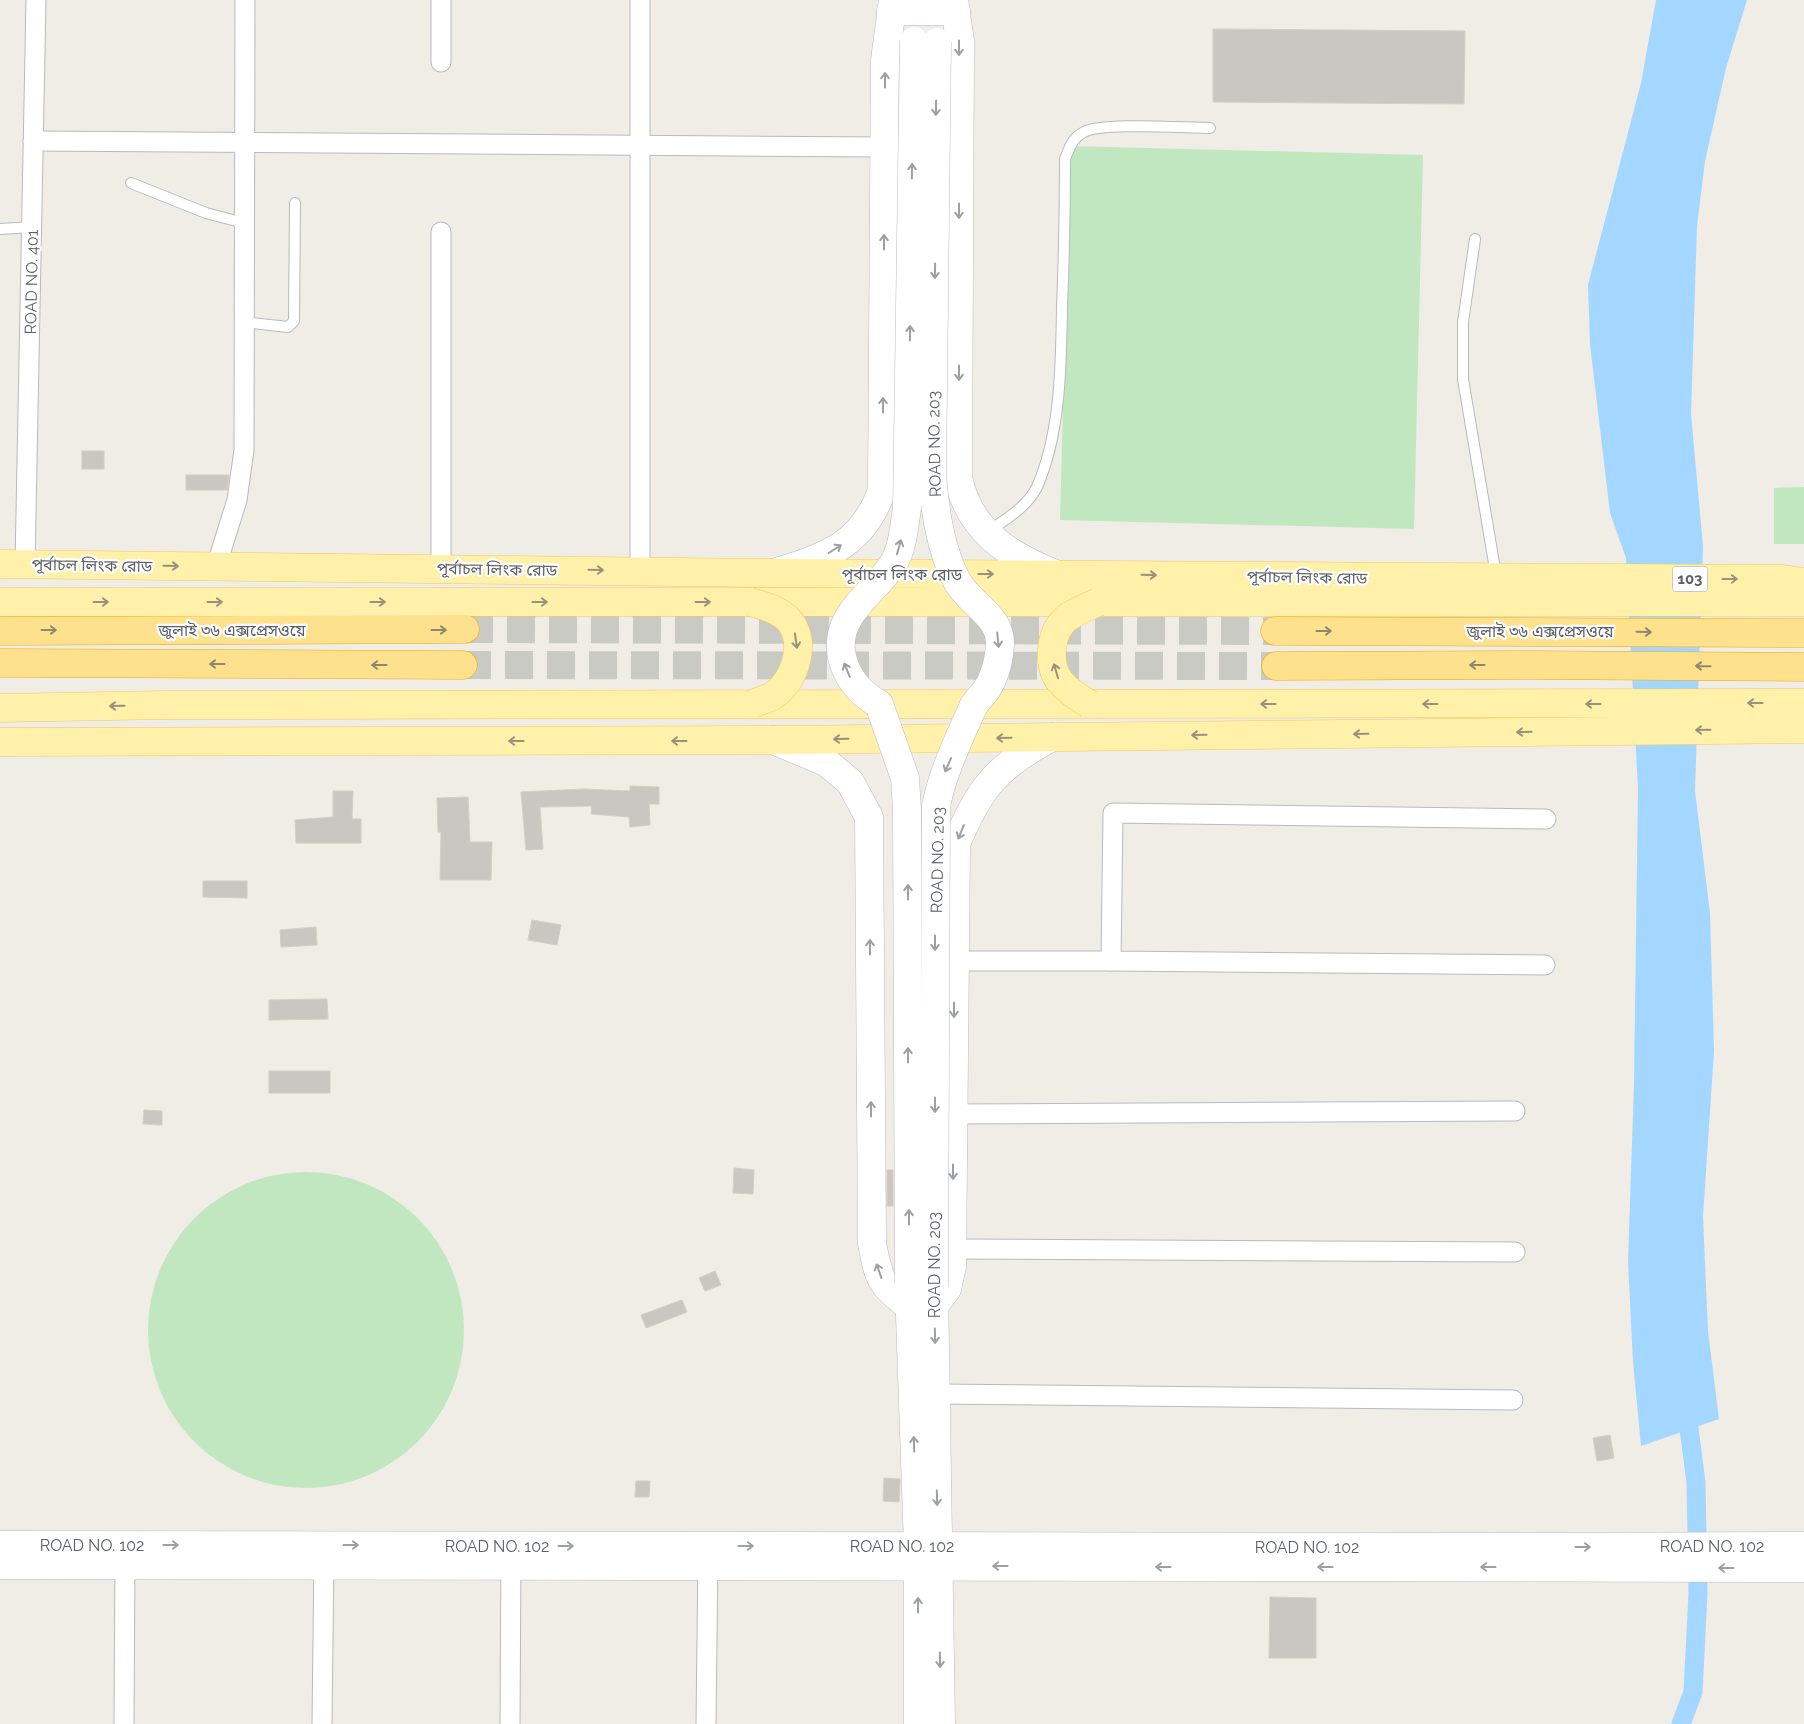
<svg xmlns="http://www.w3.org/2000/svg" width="1804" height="1724" viewBox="0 0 1804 1724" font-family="Raleway,'Noto Sans Bengali',sans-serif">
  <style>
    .green { fill: #c1e7c1 }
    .water { fill: #a4d7ff }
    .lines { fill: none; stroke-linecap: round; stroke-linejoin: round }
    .canal { stroke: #a4d7ff; stroke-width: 19 }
    .building { fill: #cac7c2; stroke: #d4cec3 }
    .highway-tunnel { stroke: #cacac5; stroke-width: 28; stroke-dasharray: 28 14; stroke-linecap: butt }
    .lane-casing { stroke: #b7babe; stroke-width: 12 }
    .street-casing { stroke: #b7babe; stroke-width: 21 }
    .secondary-casing { stroke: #b8bbc1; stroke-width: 29 }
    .primary-casing { stroke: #f2c85a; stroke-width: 29 }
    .highway-casing { stroke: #f3a800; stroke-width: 29 }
    .lane { stroke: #fff; stroke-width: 10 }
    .street { stroke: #fff; stroke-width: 19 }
    .secondary { stroke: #fff; stroke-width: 28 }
    .primary { stroke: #fff1a9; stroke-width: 28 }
    .highway { stroke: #fde18d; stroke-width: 28 }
    .secondary-bridge-casing { stroke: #b8bbc1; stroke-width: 29; stroke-linecap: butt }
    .primary-bridge-casing { stroke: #f2c85a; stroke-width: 29; stroke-linecap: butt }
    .secondary-bridge { stroke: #fff; stroke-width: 28 }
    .primary-bridge { stroke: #fff1a9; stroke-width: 28 }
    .oneway { stroke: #9da0a3 }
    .oneway2 { stroke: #95937d }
    .oneway3 { stroke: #8c8771 }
    .labels { text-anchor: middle; stroke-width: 4.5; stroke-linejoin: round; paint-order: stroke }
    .shield { fill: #fff; stroke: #8d9093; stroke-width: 1 }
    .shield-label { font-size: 15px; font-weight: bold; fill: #5c6065 }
    .street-label { font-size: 16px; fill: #5c6065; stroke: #fff }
  </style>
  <rect width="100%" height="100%" fill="#efede5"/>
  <g class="green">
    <path d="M1070 146 1423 155 1414 529 1060 520Z"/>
    <path d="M1804 487V544H1774V488Z"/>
    <circle cx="306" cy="1330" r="158"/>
  </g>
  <path class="water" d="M1656 0H1747L1726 68 1705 161 1697 226 1691 414 1703 546 1695 791 1710 913 1714 1051 1703 1217 1708 1331 1719 1419 1641 1446 1633 1362 1628 1262 1634 1083 1638 788 1626 558 1610 513 1590 344 1588 285 1641 83Z"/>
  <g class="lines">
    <path class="canal" d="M1681 1724 1693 1692 1698 1594 1696 1482 1686 1406"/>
  </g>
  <g class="building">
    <path d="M1213 29 1465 31 1464 104 1213 102Z"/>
    <rect x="82" y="451" width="22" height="18"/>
    <path d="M186 475H229L227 490H186Z"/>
    <path d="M630 786 659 787V804H649L650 825 630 827 629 817 591 814 592 806 540 807 543 849 526 850 521 792 584 789 630 791Z"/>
    <path d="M333 791H353L352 819H361V843H296L295 820 333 817Z"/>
    <path d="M468 797 470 842H492L491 880H440L441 832H438L437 798Z"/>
    <path d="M203 881H247V898L203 897Z"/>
    <path d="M532 920 561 925 557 945 528 940Z"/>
    <path d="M316 927 317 945 281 947 280 930Z"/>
    <path d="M327 999 328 1019 269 1020V1000Z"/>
    <rect x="269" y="1071" width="61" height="22"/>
    <path d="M144 1110 162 1111V1125L143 1124Z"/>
    <path d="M734 1168 754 1170 753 1194 733 1193Z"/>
    <rect x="887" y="1170" width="6" height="36"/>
    <path d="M715 1271 721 1285 705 1291 699 1278Z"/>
    <path d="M682 1300 687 1312 646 1328 641 1315Z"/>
    <path d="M1610 1435 1614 1458 1597 1461 1593 1438Z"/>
    <path d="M884 1478 900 1479 899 1502 883 1501Z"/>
    <path d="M636 1481H650L649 1497H635Z"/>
    <path d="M1270 1597 1316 1598V1658H1269Z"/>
  </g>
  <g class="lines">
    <g class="highway-tunnel">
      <path d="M465 629 1275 631"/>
      <path d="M463 665 1276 666"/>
    </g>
    <g class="lane-casing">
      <g id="lane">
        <path d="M131 183 206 213 244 223"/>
        <path d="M0 229 32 227"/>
        <path d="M1475 239 1463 322V379L1496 575"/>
        <path d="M243 322 288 327 294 321 295 203"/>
        <path d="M987 532C1005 520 1027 507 1037 487 1061 432 1061 365 1062 307 1064 258 1065 208 1065 159 1070 147 1072 138 1084 132 1102 122 1185 128 1210 128"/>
      </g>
    </g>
    <g class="street-casing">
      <g id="street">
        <path d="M441 0V62"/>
        <path d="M33 141 885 147"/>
        <path d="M441 232V569"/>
        <path d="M25 565 36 0"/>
        <path d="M216 567 237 500 244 450 245 0"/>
        <path d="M640 570V0"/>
        <path d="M954 961H1111"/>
        <path d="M1545 965 1111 961 1113 813 1546 819"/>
        <path d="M953 1114 1515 1111"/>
        <path d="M952 1249 1515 1252"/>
        <path d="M936 1394 1513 1400"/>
        <path d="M124 1724 125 1554"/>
        <path d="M322 1724 324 1555"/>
        <path d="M510 1724 511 1555"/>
        <path d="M706 1724 708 1555"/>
      </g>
    </g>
    <g class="secondary-casing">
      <g id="secondary">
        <path d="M954 0 960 41 958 478C970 532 1009 556 1058 575"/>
        <path d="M891 11H956"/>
        <path d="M780 571C830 556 864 542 882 490L885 60 893 0"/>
        <path d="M773 740 826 762 850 782 869 817 872 1243C879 1280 880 1284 909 1306"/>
        <path d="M909 1287 918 1546V1724"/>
        <path d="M934 1288 941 1724"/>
        <path d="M934 1306 947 1289 952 1266 956 844C980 786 998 766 1052 737"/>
        <path d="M0 1545 1535 1547 1804 1546"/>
        <path d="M0 1565 1804 1568"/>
      </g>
    </g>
    <g class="primary-casing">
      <g id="primary">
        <path d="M0 564 774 573 1781 579 1804 582"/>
        <path d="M0 602H1804"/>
        <path d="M0 708 166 705 1804 703"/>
        <path d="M0 742 773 740 1804 729"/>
      </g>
    </g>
    <g class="highway-casing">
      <g id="highway">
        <path d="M0 631 465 629"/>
        <path d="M1275 631 1804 633"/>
        <path d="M0 663 463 665"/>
        <path d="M1276 666 1526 665 1804 667"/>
      </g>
    </g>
    <use href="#lane" class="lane"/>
    <use href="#street" class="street"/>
    <use href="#secondary" class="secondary"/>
    <use href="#primary" class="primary"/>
    <use href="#highway" class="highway"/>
    <g class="secondary-bridge-casing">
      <g id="secondary-bridge">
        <path d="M909 1283 907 810 905 778 879 704C848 687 829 650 849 617 861 597 881 583 893 564 903 548 904 526 907 508L914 41"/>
        <path d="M934 1287 936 806C943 771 959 739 973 707 976 701 981 697 985 692 994 679 999 661 1000 645 1001 615 970 605 957 581 940 549 935 510 932 474L937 42"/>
      </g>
    </g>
    <g class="primary-bridge-casing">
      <g id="primary-bridge">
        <path d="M750 602C765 606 785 611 793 626 805 648 794 681 774 695 768 699 759 701 753 704"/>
        <path d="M1089 704C1078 697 1067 691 1059 680 1048 665 1050 638 1061 624 1069 613 1086 608 1098 602"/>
      </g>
    </g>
    <use href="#secondary-bridge" class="secondary-bridge"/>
    <use href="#primary-bridge" class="primary-bridge"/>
  </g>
  <defs><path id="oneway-shaft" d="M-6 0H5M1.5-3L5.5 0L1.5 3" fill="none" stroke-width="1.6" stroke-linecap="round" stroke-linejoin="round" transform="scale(1.25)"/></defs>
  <g class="oneway">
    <use href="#oneway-shaft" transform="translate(959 48) rotate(90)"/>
    <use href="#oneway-shaft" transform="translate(885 80) rotate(-90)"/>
    <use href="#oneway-shaft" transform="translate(936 108) rotate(91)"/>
    <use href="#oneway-shaft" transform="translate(912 171) rotate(-89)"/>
    <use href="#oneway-shaft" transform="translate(959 211) rotate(90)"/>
    <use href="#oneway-shaft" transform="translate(884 242) rotate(-90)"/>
    <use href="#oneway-shaft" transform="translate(935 271) rotate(91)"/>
    <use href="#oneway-shaft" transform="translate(910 333) rotate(-89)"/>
    <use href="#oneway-shaft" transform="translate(959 373) rotate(90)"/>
    <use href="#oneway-shaft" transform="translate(883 405) rotate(-90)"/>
    <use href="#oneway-shaft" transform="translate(899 547) rotate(-74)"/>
    <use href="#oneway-shaft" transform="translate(835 549) rotate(-32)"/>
    <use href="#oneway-shaft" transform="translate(998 640) rotate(84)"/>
    <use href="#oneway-shaft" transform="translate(847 670) rotate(-112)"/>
    <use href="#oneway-shaft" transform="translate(948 765) rotate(114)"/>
    <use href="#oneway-shaft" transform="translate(961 832) rotate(112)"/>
    <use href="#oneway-shaft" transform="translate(908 892) rotate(-90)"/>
    <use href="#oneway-shaft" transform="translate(935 943) rotate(90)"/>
    <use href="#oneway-shaft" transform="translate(870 947) rotate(-90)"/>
    <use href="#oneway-shaft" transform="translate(954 1010) rotate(90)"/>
    <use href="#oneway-shaft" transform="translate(908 1055) rotate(-90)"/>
    <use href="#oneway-shaft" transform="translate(935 1105) rotate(90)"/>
    <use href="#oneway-shaft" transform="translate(871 1109) rotate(-90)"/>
    <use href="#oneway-shaft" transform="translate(953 1172) rotate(90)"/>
    <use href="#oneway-shaft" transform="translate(909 1217) rotate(-90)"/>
    <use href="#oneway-shaft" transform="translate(879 1271) rotate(-109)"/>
    <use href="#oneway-shaft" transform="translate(935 1336) rotate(89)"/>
    <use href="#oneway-shaft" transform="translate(914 1444) rotate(-92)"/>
    <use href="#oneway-shaft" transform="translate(937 1498) rotate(89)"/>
    <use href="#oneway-shaft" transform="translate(171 1545)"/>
    <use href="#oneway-shaft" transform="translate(351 1545)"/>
    <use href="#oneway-shaft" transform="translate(566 1546)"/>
    <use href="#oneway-shaft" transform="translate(746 1546)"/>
    <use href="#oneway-shaft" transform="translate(1583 1547)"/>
    <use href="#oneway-shaft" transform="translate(1000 1566) rotate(-180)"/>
    <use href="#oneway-shaft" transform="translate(1163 1567) rotate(-180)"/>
    <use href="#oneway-shaft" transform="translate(1325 1567) rotate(-180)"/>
    <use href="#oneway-shaft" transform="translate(1488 1567) rotate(-180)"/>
    <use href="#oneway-shaft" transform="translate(1726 1568) rotate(-180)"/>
    <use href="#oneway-shaft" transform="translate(918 1605) rotate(-90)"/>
    <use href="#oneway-shaft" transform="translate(940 1660) rotate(89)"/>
  </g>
  <g class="oneway2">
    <use href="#oneway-shaft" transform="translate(171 566) rotate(1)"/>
    <use href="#oneway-shaft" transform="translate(596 570) rotate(1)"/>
    <use href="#oneway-shaft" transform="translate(986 574)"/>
    <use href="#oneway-shaft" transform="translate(1149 575) rotate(1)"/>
    <use href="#oneway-shaft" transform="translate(1730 579)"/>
    <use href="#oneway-shaft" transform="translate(101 602)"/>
    <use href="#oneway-shaft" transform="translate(215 602)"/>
    <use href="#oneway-shaft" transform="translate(378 602)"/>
    <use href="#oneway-shaft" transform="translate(540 602)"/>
    <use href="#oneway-shaft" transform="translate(703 602)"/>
    <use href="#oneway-shaft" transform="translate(796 641) rotate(82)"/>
    <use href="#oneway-shaft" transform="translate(1056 671) rotate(-106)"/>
    <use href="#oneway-shaft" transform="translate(1755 703) rotate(180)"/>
    <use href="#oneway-shaft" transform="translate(1268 704) rotate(180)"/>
    <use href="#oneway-shaft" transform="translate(1430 704) rotate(180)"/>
    <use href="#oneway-shaft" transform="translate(1593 704) rotate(180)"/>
    <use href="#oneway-shaft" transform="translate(117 706) rotate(179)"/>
    <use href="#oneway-shaft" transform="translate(1703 730) rotate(179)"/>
    <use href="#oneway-shaft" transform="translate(1524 732) rotate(179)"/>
    <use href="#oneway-shaft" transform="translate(1361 734) rotate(179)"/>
    <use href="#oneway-shaft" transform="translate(1199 735) rotate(179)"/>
    <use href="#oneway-shaft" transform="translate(1004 738) rotate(179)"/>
    <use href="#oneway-shaft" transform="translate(841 739) rotate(179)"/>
    <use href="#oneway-shaft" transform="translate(516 741) rotate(180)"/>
    <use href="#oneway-shaft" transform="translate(679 741) rotate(180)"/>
  </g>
  <g class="oneway3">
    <use href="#oneway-shaft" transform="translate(49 630)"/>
    <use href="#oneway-shaft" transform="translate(439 630)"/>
    <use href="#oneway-shaft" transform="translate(1324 631)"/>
    <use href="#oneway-shaft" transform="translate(1644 632) rotate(1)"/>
    <use href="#oneway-shaft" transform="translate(217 664) rotate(-180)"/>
    <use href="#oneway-shaft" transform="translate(379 665) rotate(-180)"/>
    <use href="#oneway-shaft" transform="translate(1477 665) rotate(180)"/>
    <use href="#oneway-shaft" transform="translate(1703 666) rotate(-179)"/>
  </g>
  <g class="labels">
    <rect class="shield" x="1672.5" y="566.5" width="35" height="25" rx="4"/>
    <g class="shield-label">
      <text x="1690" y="584">103</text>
    </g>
    <g class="street-label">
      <text transform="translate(31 282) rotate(-89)" y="6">ROAD NO. 401</text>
      <text transform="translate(934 444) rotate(-91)" y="6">ROAD NO. 203</text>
      <text transform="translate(92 565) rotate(1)" y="6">পূর্বাচল লিংক রোড</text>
      <text transform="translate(497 569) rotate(1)" y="6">পূর্বাচল লিংক রোড</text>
      <text x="902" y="580">পূর্বাচল লিংক রোড</text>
      <text transform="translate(1307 577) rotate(1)" y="6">পূর্বাচল লিংক রোড</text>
      <text x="232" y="636">জুলাই ৩৬ এক্সপ্রেসওয়ে</text>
      <text x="1540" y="637">জুলাই ৩৬ এক্সপ্রেসওয়ে</text>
      <text transform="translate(937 860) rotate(-89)" y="6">ROAD NO. 203</text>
      <text transform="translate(934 1265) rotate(-90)" y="6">ROAD NO. 203</text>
      <text x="92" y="1551">ROAD NO. 102</text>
      <text x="497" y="1552">ROAD NO. 102</text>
      <text x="902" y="1552">ROAD NO. 102</text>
      <text x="1712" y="1552">ROAD NO. 102</text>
      <text x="1307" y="1553">ROAD NO. 102</text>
    </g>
  </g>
</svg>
